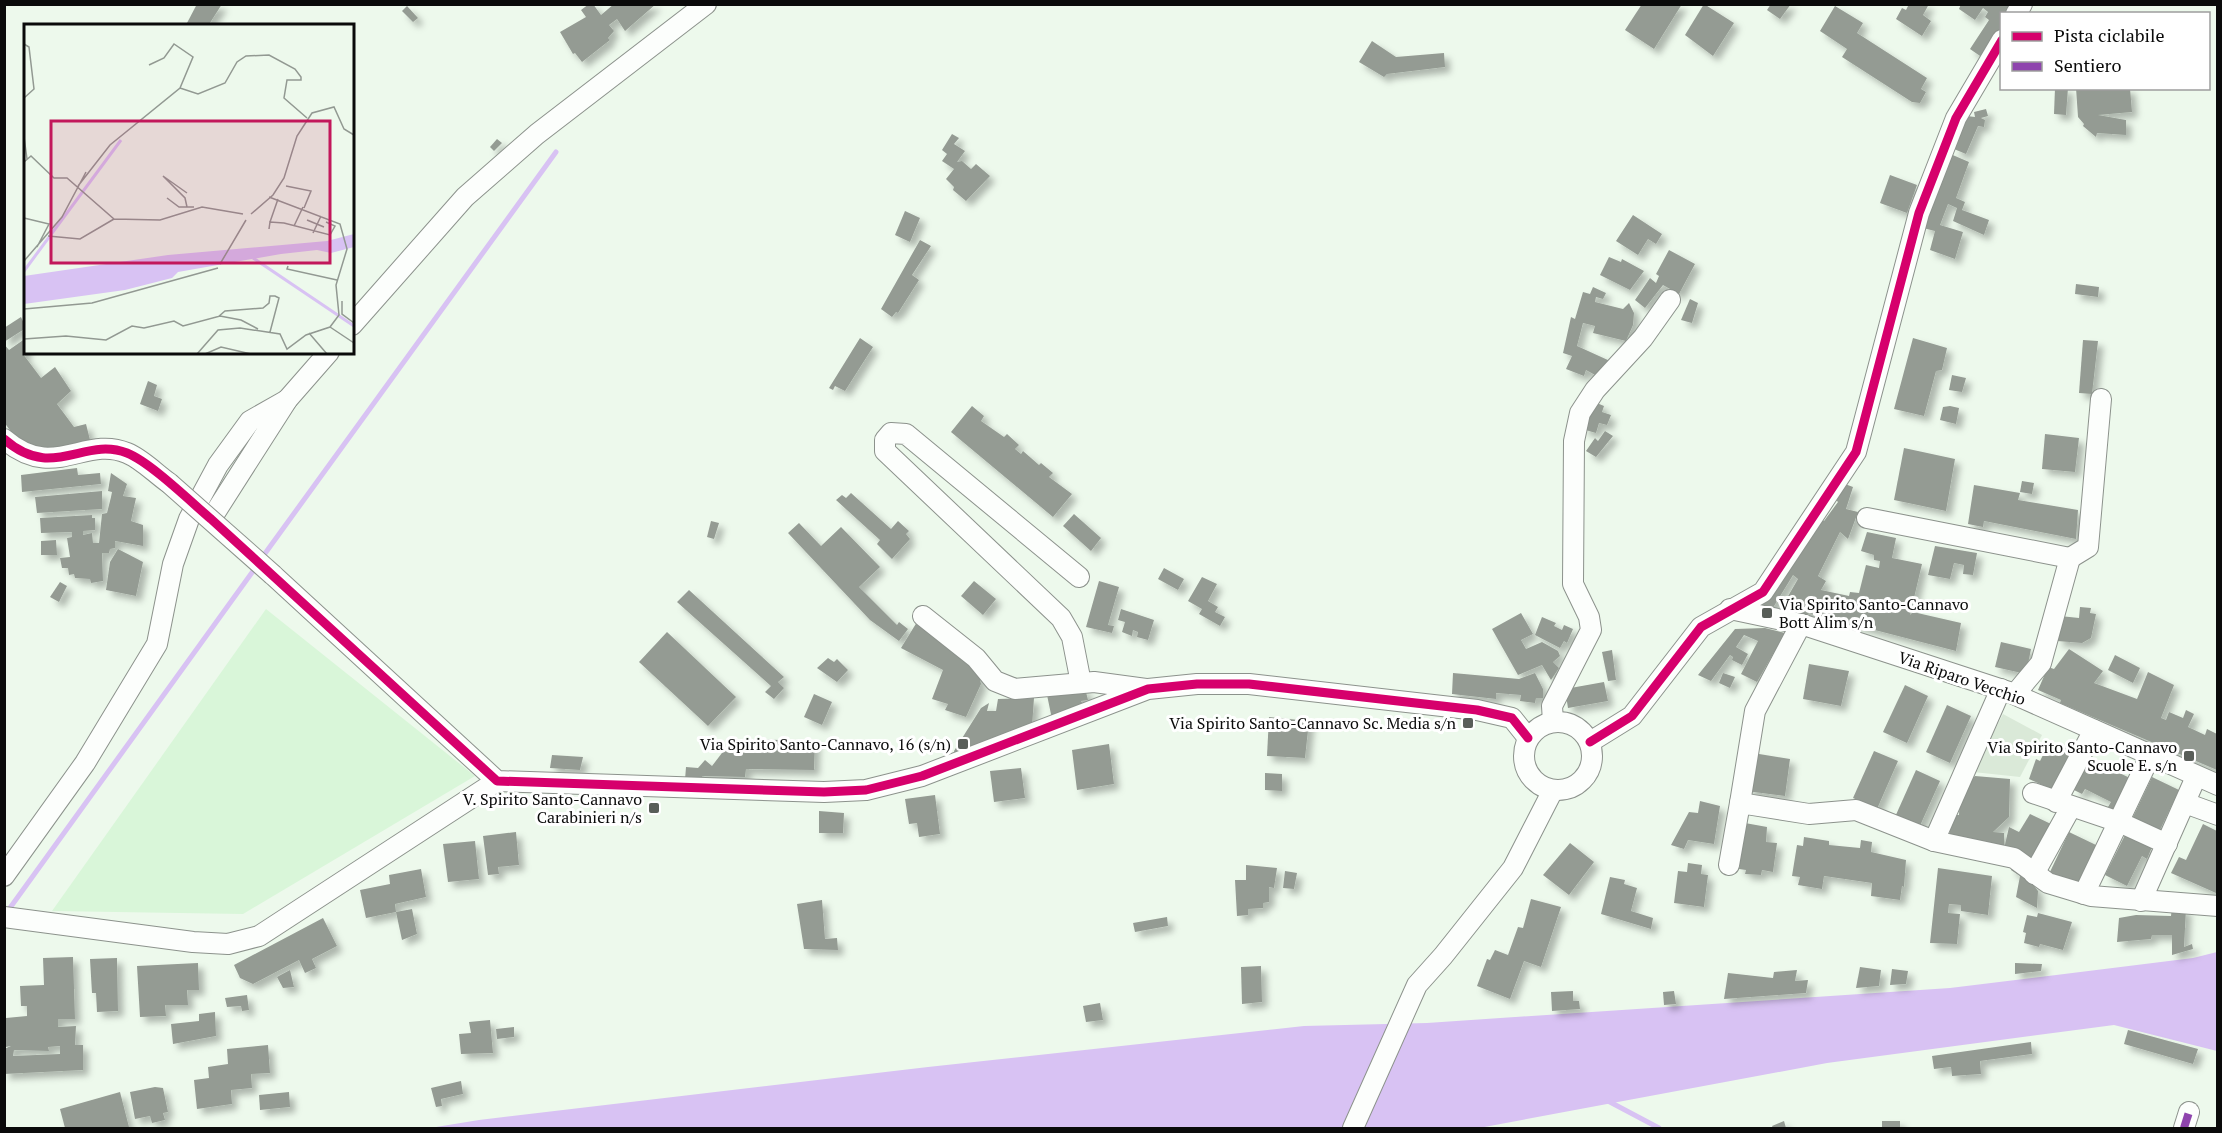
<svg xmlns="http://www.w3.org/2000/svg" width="2222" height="1133" viewBox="0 0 2222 1133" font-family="'PT Serif',serif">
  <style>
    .farmland { fill: #d9f6d9 }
    .plaza { fill: #dae9d8 }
    .water { fill: #d8c2f3 }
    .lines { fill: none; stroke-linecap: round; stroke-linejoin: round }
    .stream { stroke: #d8c2f3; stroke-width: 5 }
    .building { fill: #949b93; fill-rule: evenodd; filter: url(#shadow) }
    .minor-casing { stroke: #8c928c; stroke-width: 22 }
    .minor { stroke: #fcfefc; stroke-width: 20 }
    .minor-bridge-casing { stroke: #8c928c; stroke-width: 22; stroke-linecap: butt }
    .minor-bridge { stroke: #fcfefc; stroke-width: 20 }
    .quiet { stroke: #8e44ad; stroke-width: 8; stroke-dasharray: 15 8; stroke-linecap: butt }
    .cycleway-casing { stroke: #fff; stroke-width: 13 }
    .cycleway { stroke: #d6006c; stroke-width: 9 }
    .poi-dot { fill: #595e59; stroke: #fff; stroke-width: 2 }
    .labels { text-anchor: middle; stroke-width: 6; stroke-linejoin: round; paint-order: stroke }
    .poi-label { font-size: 16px; fill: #0a0a0a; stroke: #fff; text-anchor: end }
    .street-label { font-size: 16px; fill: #0a0a0a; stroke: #fff }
    .inset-river { fill: none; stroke: #d8c2f3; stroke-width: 3 }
    .inset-road { fill: none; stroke: #929992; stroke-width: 1.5 }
    .view { fill: #c2185b; fill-opacity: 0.15; stroke: #c2185b; stroke-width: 3 }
    .inset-edge { fill: none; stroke: #0a0a0a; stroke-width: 3 }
  </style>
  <defs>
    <filter id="shadow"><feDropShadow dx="5.5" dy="5.5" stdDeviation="3" flood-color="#0004"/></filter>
  </defs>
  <rect width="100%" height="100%" fill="#edf9ec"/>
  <path class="farmland" d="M266 609 475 776 243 914 52 911Z"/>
  <path class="plaza" d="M2003 714 2042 735 2020 777 1973 772Z"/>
  <path class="water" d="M2217 952V1051L2114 1025 1827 1063 1479 1128H430L479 1120 928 1067 1304 1026 1427 1023 1950 988 2193 958Z"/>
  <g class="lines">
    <g class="stream">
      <path d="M261 559 556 152"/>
      <path d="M7 912 256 567"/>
      <path d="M1608 1101 1659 1128"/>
    </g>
  </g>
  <g class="building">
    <path d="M197 4H222L208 26H191L187 23Z"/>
    <path d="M589 4H593L601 15 614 4H656L625 31 617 19 609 25 614 31 608 38 610 40 582 62 575 53 573 54 560 32 586 17 581 10Z"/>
    <path d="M1642 4H1682L1654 49 1625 30Z"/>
    <path d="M1704 4 1734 23 1713 56 1685 35Z"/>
    <path d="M1771 4H1791L1780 19 1767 10Z"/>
    <path d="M1909 4H1929L1923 15 1931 21 1922 36 1896 19 1902 8 1906 10Z"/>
    <path d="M1961 4 2012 5 2008 14H2001V27L1983 58 1970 49 1989 20 1985 17 1988 12 1983 8 1975 20 1959 9Z"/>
    <path d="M407 6 418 18 413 22 402 11Z"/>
    <path d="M1835 6 1863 23 1857 33 1927 78 1921 89 1926 92 1920 103 1912 102 1842 57 1847 49 1820 31Z"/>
    <path d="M1372 41 1396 57 1444 53 1445 67 1387 74 1384 77 1359 62Z"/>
    <path d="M2055 88H2068L2066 115 2054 114Z"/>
    <path d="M2076 88H2130L2132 112 2098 115 2126 120V135L2097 133 2096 137 2083 126 2084 124 2078 117Z"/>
    <path d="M1986 109 1988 116 1981 118 1985 120 1984 127 1978 126 1966 154 1954 149 1967 116 1975 117 1974 112Z"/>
    <path d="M952 134 959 138 954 144 965 151 957 162 962 161 971 169 976 164 990 176 966 201 953 190 954 187 946 179 954 169 942 161 947 154 942 150Z"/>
    <path d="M497 139 502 143 494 151 490 147Z"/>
    <path d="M1948 153 1969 162 1956 198 1965 202 1962 210 1989 220 1984 235 1953 221 1957 208 1948 204 1940 225 1963 232 1955 259 1930 250 1935 231 1923 228Z"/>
    <path d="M1890 175 1917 185 1907 213 1880 203Z"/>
    <path d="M905 211 920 218 910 242 895 235Z"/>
    <path d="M1633 215 1662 234 1656 244 1648 239 1638 255 1616 241Z"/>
    <path d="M920 240 931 246 912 275 919 280 898 313 896 312 892 317 881 309Z"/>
    <path d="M1669 250 1695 264 1679 294 1663 285 1645 308 1635 300 1650 278 1656 283 1659 276 1656 274Z"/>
    <path d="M1609 257 1621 262 1622 259 1644 271 1630 290 1600 275Z"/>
    <path d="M2076 284 2099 287 2098 297 2075 294Z"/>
    <path d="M1593 287 1606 293 1603 299 1596 297 1595 302 1623 309 1629 303 1634 313 1633 325 1626 341 1593 333 1595 326 1583 323 1577 346 1610 361 1597 376 1586 370 1584 376 1566 369 1572 356 1563 353 1571 317 1575 319 1583 292 1590 294Z"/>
    <path d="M1690 299 1698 303 1692 323 1681 320Z"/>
    <path d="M21 317 26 328 4 342V328Z"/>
    <path d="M26 338V352L23 354 41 378 55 367 71 391 57 404 74 427 86 424 90 440 59 447H27L14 436 4 422V344L9 350Z"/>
    <path d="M860 338 873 347 845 391 835 386 833 390 829 388Z"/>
    <path d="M1913 338 1947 348 1942 370 1936 371 1924 416 1894 409Z"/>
    <path d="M2083 340 2098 341 2092 394 2079 393Z"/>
    <path d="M1952 375 1966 378 1962 392 1949 390Z"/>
    <path d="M148 381 157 385 154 396 162 399 158 411 140 404Z"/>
    <path d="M1592 401 1604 406 1602 412 1611 415 1607 425 1599 423 1596 433 1582 429Z"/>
    <path d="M972 406 984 416 981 421 1004 437 1007 434 1019 445 1015 449 1021 454 1023 451 1039 465 1041 463 1053 473 1049 477 1072 494 1053 517 951 432Z"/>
    <path d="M1950 406 1959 408 1956 424 1940 420 1943 407Z"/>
    <path d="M1605 431 1613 436 1596 457 1586 451 1595 438 1598 441Z"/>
    <path d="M2045 434 2079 438 2075 472 2042 469Z"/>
    <path d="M1904 448 1955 459 1946 511 1894 500Z"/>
    <path d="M77 468 78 475 100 473 101 484 22 492 21 475Z"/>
    <path d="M111 473 127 484 123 496 136 498 131 521 143 525V546L115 541V548L110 549 109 553H102L103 581 91 583 90 579 75 578 74 574 69 575 68 568H62L60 558 70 557 67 538 72 537V532L41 533 40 518 92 515V518H95V530L83 531V535L92 533 93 543H99L102 514 107 513 111 497 112 492 108 491Z"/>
    <path d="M2022 481 2034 483 2032 494 2020 492Z"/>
    <path d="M1845 484 1853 487 1846 509 1858 512 1848 539 1840 532 1818 576 1826 581 1821 590 1849 596 1850 592 1859 593 1866 565 1879 568 1880 561 1874 560V555L1861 551 1867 532 1896 538 1892 558 1922 564 1910 615 1913 612 1961 623 1956 651 1809 613 1804 619 1780 610 1798 579 1793 575 1771 611 1754 606 1821 519 1824 521 1838 502 1836 500Z"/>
    <path d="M1974 485 2020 493 2018 500 2078 510 2076 539 1984 521 1983 527 1968 524Z"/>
    <path d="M102 491V509L37 513 35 497Z"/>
    <path d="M851 493 891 529 898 521 909 531 906 534 910 539 892 559 877 544 880 540 836 500 842 495 846 498Z"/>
    <path d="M1074 514 1101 538 1091 551 1063 526Z"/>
    <path d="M711 521 719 523 714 539 707 537Z"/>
    <path d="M799 523 821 546 841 527 880 567 859 587 897 625 899 622 908 629 899 641 870 620 788 533Z"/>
    <path d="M56 540 57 555H41V541Z"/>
    <path d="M1935 546 1977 553 1973 575 1963 574 1964 565 1954 563 1950 579 1928 575Z"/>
    <path d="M118 549 143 562 136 596 106 590 110 562Z"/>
    <path d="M1164 568 1184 579 1178 590 1158 579Z"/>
    <path d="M1202 577 1217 584 1208 601 1218 607 1215 612 1225 617 1220 626 1199 614 1202 609 1188 601Z"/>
    <path d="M974 581 996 599 983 615 961 596Z"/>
    <path d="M1099 581 1119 587 1108 625 1114 626 1112 633 1086 627Z"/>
    <path d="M60 582 67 586 59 602 50 597Z"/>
    <path d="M689 590 784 677 778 682 784 688 774 699 765 692 771 686 677 602Z"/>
    <path d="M2080 607 2091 608 2090 613 2096 614 2091 638 2082 643 2057 641 2060 616 2079 618Z"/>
    <path d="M1121 609 1154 620 1148 640 1137 637 1138 632 1133 630 1132 636 1122 632 1125 622 1118 620Z"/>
    <path d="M1521 613 1533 634 1521 640 1526 649 1542 642 1558 651 1560 656 1553 662 1559 668 1551 680 1542 665 1518 675 1492 629Z"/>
    <path d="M1542 617 1556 623 1554 626 1562 630 1564 625 1573 629 1567 643 1564 641 1560 648 1535 635Z"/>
    <path d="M917 622 950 644 979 675 981 684 966 717 945 710 948 704 932 699 943 670 901 648Z"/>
    <path d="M1765 628 1785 633 1757 682 1741 674 1758 641 1744 635 1736 647 1748 654 1742 665 1732 660 1733 657 1730 655 1711 681 1698 675 1735 629Z"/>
    <path d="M667 632 736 697 708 726 639 662Z"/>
    <path d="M2001 642 2031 649 2026 674 1995 667Z"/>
    <path d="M2069 649 2103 671 2094 683 2137 699 2148 672 2174 685 2161 718 2166 720 2169 712 2183 718 2186 710 2194 714 2188 727 2205 735 2207 729 2217 734V770L2060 703 2061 700 2038 690 2048 667 2054 669Z"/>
    <path d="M1612 650 1616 680 1608 681 1602 652Z"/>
    <path d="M2115 655 2140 668 2133 683 2108 670Z"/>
    <path d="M828 658 834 662 837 659 848 670 837 682 817 668Z"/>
    <path d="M1809 664 1849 671 1841 706 1803 699Z"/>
    <path d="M1453 673 1519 679 1535 673 1543 689V698H1536L1535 703 1520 701 1521 695 1496 693V699L1452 694Z"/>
    <path d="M1723 673 1735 677 1730 688 1719 683Z"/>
    <path d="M1604 682 1608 701 1568 708 1565 689Z"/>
    <path d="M1905 685 1928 696 1907 743 1883 732Z"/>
    <path d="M1085 688 1088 700 1081 701 1084 706 1052 719 1047 695Z"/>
    <path d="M814 694 832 702 822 725 804 717Z"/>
    <path d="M1034 698 1032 727 955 755 954 751 981 708 989 703 987 711H996L998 699Z"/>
    <path d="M1947 705 1971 716 1950 763 1926 752Z"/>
    <path d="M1269 717 1309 721 1305 758 1267 756Z"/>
    <path d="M746 739 815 741 814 770 746 769 745 777 703 776 697 782 685 780 686 767 698 768 705 760 712 766 725 749 746 751Z"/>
    <path d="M2050 741 2072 751 2054 790 2029 779 2036 759 2040 761Z"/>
    <path d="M1109 744 1114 784 1077 790 1072 750Z"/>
    <path d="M1874 751 1898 761 1877 809 1853 798Z"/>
    <path d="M1753 753 1790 759 1785 796 1746 791Z"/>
    <path d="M552 755 583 757 580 770 550 768Z"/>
    <path d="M2090 759 2132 779 2116 811 2108 807 2111 802 2085 789 2082 794 2074 790Z"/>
    <path d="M1021 768 1025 798 994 802 990 771Z"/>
    <path d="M1916 770 1940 781 1919 828 1895 817Z"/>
    <path d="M1265 773 1282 774V791L1265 790Z"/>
    <path d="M1975 776 2010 779 2009 817 1993 832 2004 833V849L1950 842V815H1959L1960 790Z"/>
    <path d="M2152 777 2179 790 2159 832 2132 819Z"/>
    <path d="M935 795 940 834 919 837 917 823 909 824 905 799Z"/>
    <path d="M1700 801 1720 806 1714 844 1688 840 1684 849 1671 845 1689 812 1698 813Z"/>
    <path d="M819 811 844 813 843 833H819Z"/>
    <path d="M2030 814 2051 824 2033 867 2004 849 2009 827 2019 832Z"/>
    <path d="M1745 823 1767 827 1766 842 1777 843 1773 872 1762 870 1761 875 1745 874 1746 870 1739 869Z"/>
    <path d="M2203 824 2217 831 2216 893 2171 873 2179 857 2186 860Z"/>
    <path d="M516 832 519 865 498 867 499 874 488 875 483 836Z"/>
    <path d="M2069 832 2096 845 2076 887 2049 874Z"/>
    <path d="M2126 833 2152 847 2147 859 2142 856 2127 886 2105 875Z"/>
    <path d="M1804 837 1829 841V845L1860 848 1861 840 1872 842 1871 852 1906 860 1904 887 1902 886 1900 900 1871 896 1872 883 1824 876 1822 889 1798 885 1800 877 1792 876 1797 845 1803 846Z"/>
    <path d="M475 841 479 879 448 882 443 844Z"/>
    <path d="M1570 843 1594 862 1569 895 1543 875Z"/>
    <path d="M2012 862 2022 870 2038 891 2037 908 2016 897 2020 876 2011 870Z"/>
    <path d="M1688 863 1702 865 1701 874 1708 875 1704 907 1674 903 1678 871 1687 872Z"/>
    <path d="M1246 865 1277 868 1274 888 1269 887V902L1263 903V908L1248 909V915L1237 916 1235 880H1246Z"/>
    <path d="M1938 868 1992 876 1988 915 1961 911V905L1949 904 1948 913 1960 914 1957 944 1930 943Z"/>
    <path d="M421 869 426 897 395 904 396 912 366 918 360 890 390 884 389 875Z"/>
    <path d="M1285 871 1297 873 1294 889 1283 888Z"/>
    <path d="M1610 877 1625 880 1624 884 1637 888 1631 911 1653 918 1651 929 1601 914Z"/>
    <path d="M1531 899 1561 907 1541 967 1524 961 1510 999 1477 986 1487 959 1490 960 1495 950 1508 955 1518 927 1523 928Z"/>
    <path d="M822 900 825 939 837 938 838 950 804 949 797 904Z"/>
    <path d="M2172 906 2186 909 2184 947 2192 944 2193 949 2172 955V935H2152L2151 939 2117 942 2119 918 2136 915 2171 916Z"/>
    <path d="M412 909 417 934 402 940 396 912Z"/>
    <path d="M2038 913 2072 922 2063 950 2040 944 2039 947 2024 943 2026 933 2023 932 2027 915 2037 917Z"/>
    <path d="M1167 917 1168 926 1135 932 1133 923Z"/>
    <path d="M323 918 337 946 312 959 316 968 305 973 299 960 253 984 240 978 234 965Z"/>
    <path d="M73 957 75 1019H58V1027L76 1026 75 1045H83V1070L4 1074V1049L11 1046 6 1047V1018L27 1016V1006H21L20 986 44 985 43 958ZM60 1046V1054L13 1056 14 1050 49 1051 48 1047Z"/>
    <path d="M117 958 118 1011 97 1012 96 993H92L90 959Z"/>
    <path d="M198 963 199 990H187L188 1005H165L166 1016 140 1017 137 966Z"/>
    <path d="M2015 963 2042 964 2041 971 2015 974Z"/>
    <path d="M1261 966 1262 1002 1242 1004 1241 967Z"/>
    <path d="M1860 967 1881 970 1879 986 1856 988Z"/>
    <path d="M1892 969 1908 971 1906 984 1890 985Z"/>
    <path d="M290 970 294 987 283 988 277 977Z"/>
    <path d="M1797 970 1795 981 1808 980 1806 993 1724 999 1728 973 1773 978 1774 972Z"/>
    <path d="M1573 991V1001H1579L1580 1009 1552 1011 1551 992Z"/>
    <path d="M1674 991 1676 1004 1664 1005 1663 992Z"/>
    <path d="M247 995 249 1010 242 1011 241 1006 227 1007 225 998Z"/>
    <path d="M1100 1003 1103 1020 1086 1022 1083 1006Z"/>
    <path d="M215 1012 216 1036 173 1044 171 1024 199 1021V1014Z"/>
    <path d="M490 1020 493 1053 461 1054 459 1034 471 1033 469 1022Z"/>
    <path d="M514 1027V1037L497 1039 496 1029Z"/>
    <path d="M2128 1030 2198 1049 2193 1064 2124 1044Z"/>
    <path d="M2031 1042 2032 1054 1980 1061 1981 1074 1952 1076 1951 1067 1934 1069 1932 1056Z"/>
    <path d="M268 1045 270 1073 251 1074 252 1088 231 1090 232 1104 197 1109 194 1080 209 1078 208 1067 228 1064 227 1049Z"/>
    <path d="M461 1081 463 1094 441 1099 442 1106 436 1107 431 1088Z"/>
    <path d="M155 1087 163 1088 168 1112 163 1113 165 1120 152 1123 150 1116 135 1119 130 1092Z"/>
    <path d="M120 1092 129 1127 65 1128 60 1109Z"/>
    <path d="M289 1092 290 1107 260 1110 259 1095Z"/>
    <path d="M1784 1121 1786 1128H1773L1772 1126Z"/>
    <rect x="1882" y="1121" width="18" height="7"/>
  </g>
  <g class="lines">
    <g class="minor-casing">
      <g id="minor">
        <path d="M2016 14 2022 4"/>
        <path d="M352 325 465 197 537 134 706 4"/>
        <path d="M4 439C54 482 84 435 127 453 142 459 156 474 169 483"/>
        <path d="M1867 518 2070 558 2041 663 2015 694"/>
        <path d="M211 519 287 400 329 352"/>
        <path d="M2070 558 2088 547 2101 399"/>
        <path d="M273 575 497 781 824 792 866 790 922 776 1148 689 1197 684H1249L1477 710 1512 718 1528 738"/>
        <path d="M1079 577 906 434 891 433 885 440V451L1061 618 1072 637 1081 683"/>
        <path d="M1730 609 1801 624 2009 692 2218 785"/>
        <path d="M923 616 976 658 995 681 1015 689 1094 682 1146 689"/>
        <path d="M1553 722 1552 706 1591 630 1589 617 1573 584 1574 441 1580 413 1595 390 1643 338 1670 300"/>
        <circle cx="1558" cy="756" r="34"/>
        <path d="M1590 742 1632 716 1701 627 1763 592 1856 452 1919 213 1956 118 2002 40"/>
        <path d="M2033 793 2119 822 2167 844"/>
        <path d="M2056 802 2094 730"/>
        <path d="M1740 803 1755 711 1801 624"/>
        <path d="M2185 803 2218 815"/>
        <path d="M1934 841 2001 689"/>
        <path d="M1729 865 1740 803 1809 814 1856 810 1934 841 2014 858 2048 883 2091 896 2218 906"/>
        <path d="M2034 874 2071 807"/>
        <path d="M4 876 85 763 157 644 173 564 189 519 218 465 250 421 287 400"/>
        <path d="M2084 894 2150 756"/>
        <path d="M2141 901 2196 777"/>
        <path d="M4 917 193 942 228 944 259 936 497 781"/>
        <path d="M1353 1128 1417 985 1443 956 1513 868 1553 790"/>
        <path d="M2184 1128 2189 1112"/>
      </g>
    </g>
    <use href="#minor" class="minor"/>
    <g class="minor-bridge-casing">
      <path id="minor-bridge" d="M169 483 273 575"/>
    </g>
    <use href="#minor-bridge" class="minor-bridge"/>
    <path class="quiet" d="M2184 1128 2189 1112"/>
    <g class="cycleway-casing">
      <g id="cycleway">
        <path d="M4 439C53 482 83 436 127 453 150 462 191 502 211 519L497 781 824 792 866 790 922 776 1148 689 1197 684H1249L1477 710 1512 718 1528 738"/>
        <path d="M1590 742 1632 716 1701 627 1763 592 1856 452 1919 213 1956 118 2002 40"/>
      </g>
    </g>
    <use href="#cycleway" class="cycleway"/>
  </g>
  <g class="poi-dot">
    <rect x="1761" y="607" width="12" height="12" rx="3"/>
    <rect x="1462" y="717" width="12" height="12" rx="3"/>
    <rect x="957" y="738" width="12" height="12" rx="3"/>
    <rect x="2183" y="750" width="12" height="12" rx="3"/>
    <rect x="648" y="802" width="12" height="12" rx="3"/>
  </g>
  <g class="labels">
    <g class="poi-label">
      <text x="1779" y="610" text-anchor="start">Via Spirito Santo-Cannavo<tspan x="1779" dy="18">Bott Alim s/n</tspan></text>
      <text x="1456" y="729">Via Spirito Santo-Cannavo Sc. Media s/n</text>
      <text x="951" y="750">Via Spirito Santo-Cannavo, 16 (s/n)</text>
      <text x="2177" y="753">Via Spirito Santo-Cannavo<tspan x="2177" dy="18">Scuole E. s/n</tspan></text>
      <text x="642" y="805">V. Spirito Santo-Cannavo<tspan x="642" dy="18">Carabinieri n/s</tspan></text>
    </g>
    <g class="street-label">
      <text transform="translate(1962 678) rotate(19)" y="6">Via Riparo Vecchio</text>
    </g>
  </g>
  <g transform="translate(24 24)">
    <rect width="330" height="330" fill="#edf9ec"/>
    <path d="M330 210V223L307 229 293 226 257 230 154 248 148 254 101 266 0 280V252L144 231 303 217Z" fill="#d8c2f3"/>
    <path class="inset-river" d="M229 234 330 302M0 247 97 116"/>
    <path class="inset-road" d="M0 20 5 23 10 65 0 74M156 64 174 70 201 59 213 38 222 32 245 31 271 45 277 53V56H263L260 74 283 94M0 113 3 135M0 138 7 132 30 154H43L90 195 136 196 178 183 219 190M54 162 86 121 156 64 169 33 150 20 140 34 125 41M262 162 287 167 280 184M163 169 139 152 161 174 163 183M143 174 155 183H170M227 190 249 171 260 154 273 112 288 89 310 83 320 105 330 111M0 194 25 200 13 223M283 196 300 203M246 198 254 175M270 202 279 183M245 205 246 198 260 199 306 211 311 202 302 198M289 209 297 192M24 212 56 215 90 195M0 237 38 193 62 148M196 240 222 196M264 242 263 245 313 256M318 277V290L330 299M0 285 68 279 194 244M194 293 201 287 239 284 245 279 246 272H251L255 274 246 308M306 303 330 319M285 309 303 330M0 315 42 312 82 316 108 302 120 304 150 297 159 302 196 292 217 296 234 305M173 330 194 306 216 304 256 310 263 325 282 311 306 303 315 291 312 261 323 225 316 200 245 173M181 330 197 323 227 330"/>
    <path class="view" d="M27 97H306V239H27Z"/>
    <rect width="330" height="330" class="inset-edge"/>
  </g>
  <rect width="2222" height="1133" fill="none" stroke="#0a0a0a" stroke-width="12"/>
  <rect x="2000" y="12" width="210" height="78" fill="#ffffff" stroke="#9d9d9d" stroke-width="1.5"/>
  <rect x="2012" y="32" width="30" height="9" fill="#d6006c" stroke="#9d9d9d" stroke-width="1.5"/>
  <text x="2054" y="42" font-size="18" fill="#0a0a0a">Pista ciclabile</text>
  <rect x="2012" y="62" width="30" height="9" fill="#8e44ad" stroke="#9d9d9d" stroke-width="1.5"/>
  <text x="2054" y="72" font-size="18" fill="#0a0a0a">Sentiero</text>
</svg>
